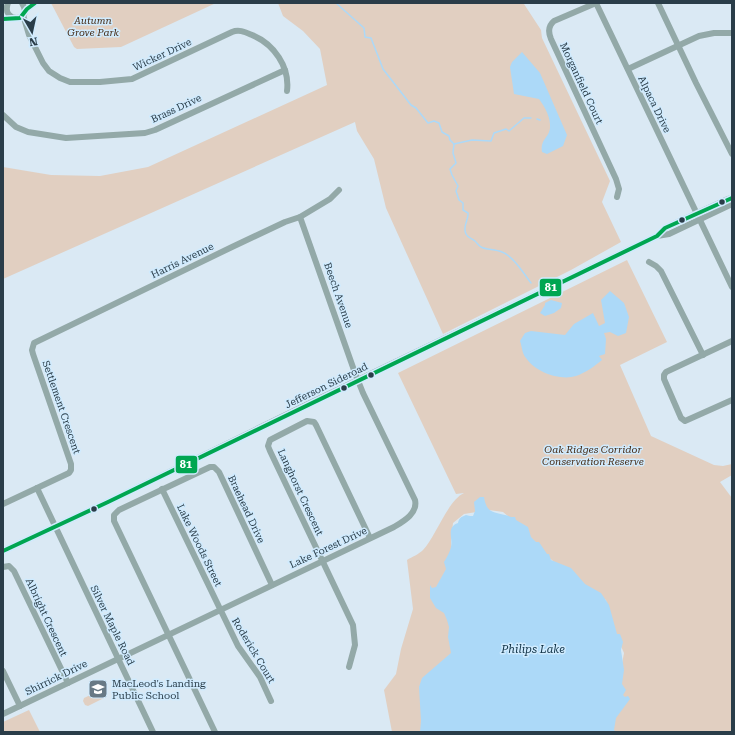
<svg xmlns="http://www.w3.org/2000/svg" width="735" height="735" viewBox="0 0 735 735" font-family="'Roboto Serif',serif">
  <style>
    .green { fill: #e1cfc1 }
    .water { fill: #acd9f8 }
    .lines { fill: none; stroke-linecap: round; stroke-linejoin: round }
    .stream { stroke: #acd9f8; stroke-width: 1.5 }
    .minor { stroke: #93a9a8; stroke-width: 6 }
    .bus-1-casing { stroke: #d0ebfe; stroke-width: 7 }
    .bus-1 { stroke: #00a651; stroke-width: 4 }
    .bus-dot { fill: #2a3d49; stroke: #d0ebfe; stroke-width: 1.5 }
    .labels { text-anchor: middle; stroke-width: 3; stroke-linejoin: round; paint-order: stroke }
    .park-label { font-size: 10px; font-style: italic; fill: #452a14; stroke: #d0ebfe }
    .street-label { font-size: 10px; fill: #2a3d49; stroke: #d0ebfe }
    .poi-label { font-size: 10px; fill: #2a3d49; stroke: #d0ebfe; text-anchor: start }
    .water-label { font-size: 11px; font-style: italic; fill: #0e3044; stroke: #d0ebfe }
    .line-badge { stroke: #d0ebfe; stroke-width: 1.5 }
    .badge-label { font-size: 11px; text-anchor: middle; font-weight: bold; fill: #fff }
  </style>
  <rect width="100%" height="100%" fill="#dae9f4"/>
  <g class="green">
    <path d="M51 3H216L121 47 77 49 74 47Z"/>
    <path d="M278 3H525L524 4 541 30 542 38 610 181 602 202 621 242 571 270 443 334 386 208 374 159 357 131 355 122 3 279V167L51 175 100 176 148 167 327 85 320 49 303 31 283 16Z"/>
    <path d="M627 260 667 342 620 365 651 436 714 465 723 466 732 464V475L720 482 732 498V732H609L624 653 611 624 606 600 592 592 543 553 524 529 503 512 489 510 464 514 453 523 451 542 453 558 454 649 422 732H392L384 690 396 674 401 649 413 609 407 560C412 557 419 554 423 550 435 538 448 500 464 493L456 494 398 373Z"/>
    <path d="M101 690H103L106 697 88 706 85 705 83 701 84 698Z"/>
    <path d="M29 710 40 732H3V722Z"/>
  </g>
  <g class="water">
    <path d="M522 52 540 73 567 135 563 146 547 154 542 152C540 139 549 138 550 128 551 118 545 107 539 99L514 94 510 67 512 62Z"/>
    <path d="M610 291 624 303 629 317 626 333 618 336 610 332 604 333 606 339 605 354 599 356 602 360C595 366 585 373 576 376 560 381 535 372 526 358 522 354 522 346 520 341L525 333 531 331 565 335 574 324 593 313 599 326 605 323 601 300Z"/>
    <path d="M551 300 562 303 561 308 554 313 545 316 540 313 545 305V303Z"/>
    <path d="M480 497H484C487 516 496 511 511 517H515L516 520 528 527 531 537 536 542H539L547 554H549L551 560 571 568 585 584 601 593 609 605 617 634H620L623 642 621 650 624 670 622 684 626 690 623 695 625 697 628 696 630 699 616 718 614 730 616 732H420L421 721 419 687 422 678 451 653 448 637 449 627 447 620 444 613 436 608 430 598V585L432 588 436 587 446 569 444 562C447 557 450 552 451 547 453 538 446 527 458 523 459 518 461 517 466 515L470 516H473L475 511 474 502Z"/>
  </g>
  <g class="lines">
    <g class="stream">
      <path d="M336 3 364 28 365 37 371 38 383 69 411 105 416 108 428 123 434 121 439 123 442 132 449 136 450 140 454 144"/>
      <path d="M537 119 540 120"/>
      <path d="M454 144 453 153 456 163 450 169 452 175 458 186 456 191 459 200 463 203V210L468 213C469 220 462 226 466 234 468 238 471 238 475 241 477 243 479 246 481 247 486 250 495 249 502 252 513 256 524 274 531 283"/>
      <path d="M454 144 472 140 491 141 494 133 506 129 509 131 524 118H531"/>
    </g>
    <g class="minor">
      <path d="M8 3C0 23 35 23 22 3"/>
      <path d="M596 3 732 287"/>
      <path d="M596 3 554 21C548 26 548 32 551 39L616 179 619 189 617 197"/>
      <path d="M658 3 696 83 732 154"/>
      <path d="M25 10 35 3"/>
      <path d="M23 15 29 35 43 63 49 71 60 78 70 82H100L132 79 232 32C239 29 245 32 252 35 274 44 290 67 287 91"/>
      <path d="M628 69 699 36 714 33H732"/>
      <path d="M3 115 16 127 28 132 66 138 145 133 155 130 285 70"/>
      <path d="M657 236 665 228 728 199 732 198"/>
      <path d="M649 262 656 266 661 271 703 355"/>
      <path d="M732 341 666 372 664 375V379L681 418 685 421 732 400"/>
      <path d="M37 488 153 732"/>
      <path d="M162 489 238 646 260 677 271 701"/>
      <path d="M3 504 69 473 71 470V464L33 354 32 350 34 343 232 247 285 222 300 217 330 199 339 190"/>
      <path d="M3 551 108 502 308 404 657 236 669 234 730 205 732 202"/>
      <path d="M3 567 9 566 14 571 68 683"/>
      <path d="M349 667 355 645 353 625 270 451 268 446 270 440 307 421 314 422 316 425 370 538"/>
      <path d="M3 671 20 706"/>
      <path d="M3 714 394 527C404 521 418 513 415 500L363 393 355 373 300 217"/>
      <path d="M215 732 114 521V515L119 510 210 467H214L219 472 272 585"/>
    </g>
    <g class="bus-1-casing">
      <g id="bus-1">
        <path d="M3 19 20 18 27 9 35 3"/>
        <path d="M3 551 108 502 657 236 665 228 732 198"/>
      </g>
    </g>
    <use href="#bus-1" class="bus-1"/>
  </g>
  <defs>
    <g id="school-square" transform="scale(1)"><rect x="-9" y="-9" width="18" height="18" rx="4" fill="#687985" stroke="#d0ebfe"/><path d="M0-5L7-2L0 1L-7-2ZM-4 1L0 2.5L4 1V4Q0 6-4 4Z" fill="#fff"/></g>
  </defs>
  <g fill-rule="evenodd">
    <use href="#school-square" x="98" y="689"/>
  </g>
  <g class="bus-dot">
    <circle cx="722" cy="202" r="3.5"/>
    <circle cx="682" cy="220" r="3.5"/>
    <circle cx="371" cy="375" r="3.5"/>
    <circle cx="344" cy="388" r="3.5"/>
    <circle cx="94" cy="509" r="3.5"/>
  </g>
  <g class="labels">
    <g class="park-label">
      <text x="93" y="24">Autumn<tspan x="93" dy="12">Grove Park</tspan></text>
      <text x="593" y="453">Oak Ridges Corridor<tspan x="593" dy="12">Conservation Reserve</tspan></text>
    </g>
    <g class="street-label">
      <text transform="translate(162 54) rotate(-25)" y="4">Wicker Drive</text>
      <text transform="translate(582 83) rotate(65)" y="4">Morganfield Court</text>
      <text transform="translate(655 104) rotate(64)" y="4">Alpaca Drive</text>
      <text transform="translate(176 108) rotate(-25)" y="4">Brass Drive</text>
      <text transform="translate(182 260) rotate(-26)" y="4">Harris Avenue</text>
      <text transform="translate(339 295) rotate(71)" y="4">Beech Avenue</text>
      <text transform="translate(326 385) rotate(-26)" y="4">Jefferson Sideroad</text>
      <text transform="translate(62 407) rotate(71)" y="4">Settlement Crescent</text>
      <text transform="translate(301 492) rotate(65)" y="4">Langhorst Crescent</text>
      <text transform="translate(247 509) rotate(65)" y="4">Braehead Drive</text>
      <text transform="translate(200 545) rotate(64)" y="4">Lake Woods Street</text>
      <text transform="translate(328 547) rotate(-25)" y="4">Lake Forest Drive</text>
      <text transform="translate(47 617) rotate(65)" y="4">Albright Crescent</text>
      <text transform="translate(113 625) rotate(64)" y="4">Silver Maple Road</text>
      <text transform="translate(254 650) rotate(59)" y="4">Roderick Court</text>
      <text transform="translate(56 677) rotate(-26)" y="4">Shirrick Drive</text>
    </g>
    <g class="poi-label">
      <text x="112" y="687">MacLeod's Landing<tspan x="112" dy="12">Public School</tspan></text>
    </g>
    <g class="water-label">
      <text x="533" y="653">Philips Lake</text>
    </g>
  </g>
  <g class="line-badge">
    <rect x="539" y="278" width="23" height="19" rx="4" fill="#00a651"/>
    <rect x="175" y="455" width="23" height="19" rx="4" fill="#00a651"/>
  </g>
  <g class="badge-label">
    <text x="551" y="291">81</text>
    <text x="186" y="468">81</text>
  </g>
  <rect width="735" height="735" fill="none" stroke="#2a3d49" stroke-width="8"/>
  <g transform="translate(32 32) rotate(171)" stroke="#d0ebfe" stroke-width="3" paint-order="stroke">
  <path d="M0-3L7 15L0 10L-7 15Z" fill="#2a3d49"/>
  <text y="-6" font-size="11" font-weight="bold" text-anchor="middle" fill="#2a3d49">N</text>
  </g>
</svg>
